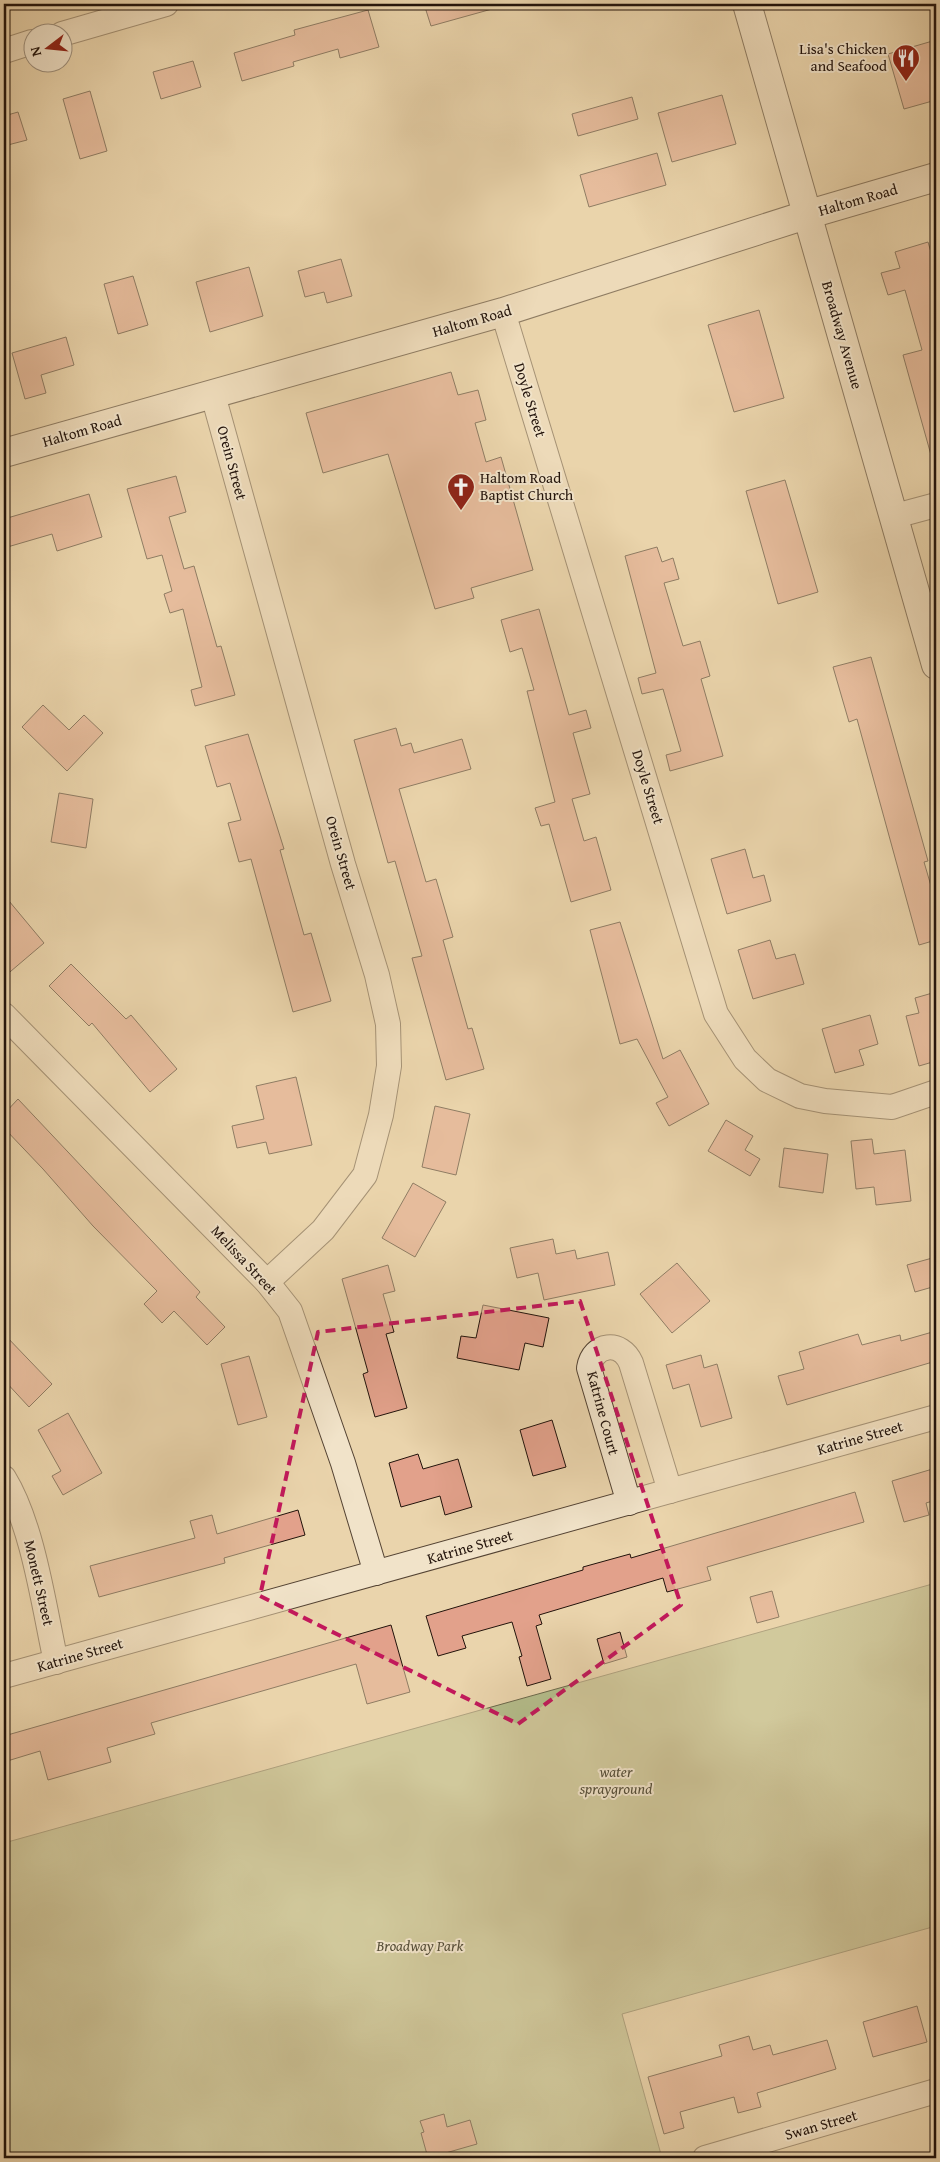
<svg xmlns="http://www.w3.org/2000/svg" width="940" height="2162" viewBox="0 0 940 2162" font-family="'Gentium Book Plus',serif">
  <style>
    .green { fill: #b4bd8b; stroke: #6b684b }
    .building { fill: #e2a18b; stroke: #22130b }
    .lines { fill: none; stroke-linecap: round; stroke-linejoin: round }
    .street-casing { stroke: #544333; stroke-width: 26 }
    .secondary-casing { stroke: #22130b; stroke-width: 30 }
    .street { stroke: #f1e3c9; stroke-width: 24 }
    .secondary { stroke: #f1e3c9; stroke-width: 28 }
    .marked { fill: none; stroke: #c2185b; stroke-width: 4; stroke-dasharray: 10 6; stroke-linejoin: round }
    .labels { text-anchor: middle; stroke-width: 4; stroke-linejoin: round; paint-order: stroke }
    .poi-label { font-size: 15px; fill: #22130b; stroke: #f1e3c9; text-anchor: end }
    .street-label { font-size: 15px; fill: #22130b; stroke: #f1e3c9 }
    .park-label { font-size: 15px; font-style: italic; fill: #554e38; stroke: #f1e3c9 }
  </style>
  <rect width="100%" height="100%" fill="#ead4ac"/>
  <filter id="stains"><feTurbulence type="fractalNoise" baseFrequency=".004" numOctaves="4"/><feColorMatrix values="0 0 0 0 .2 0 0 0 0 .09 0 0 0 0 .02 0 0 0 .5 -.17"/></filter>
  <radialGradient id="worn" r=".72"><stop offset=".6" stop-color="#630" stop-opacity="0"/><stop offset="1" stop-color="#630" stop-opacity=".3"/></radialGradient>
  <path class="green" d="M936 1583V1926L622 2014 662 2158H4V1843Z"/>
  <g class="building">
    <path d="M424 4H492V9L431 26Z"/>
    <path d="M368 10 379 47 340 58 338 49 293 62 294 66 242 81 234 53 295 35 294 30Z"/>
    <path d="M936 40V100L904 109 888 54Z"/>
    <path d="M193 61 201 87 161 99 153 72Z"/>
    <path d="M90 91 107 151 80 159 63 99Z"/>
    <path d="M722 95 736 144 672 162 658 113Z"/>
    <path d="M632 97 638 119 578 136 572 114Z"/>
    <path d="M18 112 27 140 4 146V116Z"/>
    <path d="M657 153 666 185 589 207 580 175Z"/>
    <path d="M928 242 936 269V454L931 455 903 355 922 350 905 290 888 295 881 273 900 268 895 252Z"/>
    <path d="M341 259 352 296 327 303 324 292 305 297 298 271Z"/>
    <path d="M249 267 263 316 210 332 196 282Z"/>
    <path d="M133 276 148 325 118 334 104 284Z"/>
    <path d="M759 310 784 398 734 412 708 325Z"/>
    <path d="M66 337 74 365 41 375 46 393 25 399 12 353Z"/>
    <path d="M451 372 458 395 478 390 486 420 475 423 486 462 501 457 533 570 471 588 474 598 435 609 388 454 323 473 306 413Z"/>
    <path d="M176 476 186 512 169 517 184 569 194 566 217 647 221 646 235 695 195 706 191 690 202 687 183 609 170 613 164 594 172 591 162 555 147 559 127 489Z"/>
    <path d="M785 480 818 592 778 604 746 491Z"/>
    <path d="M89 494 102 537 57 551 52 534 4 548V519Z"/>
    <path d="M657 547 662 562 673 558 679 579 664 583 683 646 700 641 710 676 701 679 723 756 670 771 666 755 681 751 663 689 642 694 638 678 656 673 625 556Z"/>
    <path d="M539 609 569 715 586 710 591 728 573 733 590 794 572 799 584 841 596 837 611 890 571 902 549 824 541 826 535 808 555 802 527 691 534 690 522 648 510 652 501 620Z"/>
    <path d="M871 657 928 861 924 862 936 903V940L919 945 857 719 849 722 833 667Z"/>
    <path d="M43 705 69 730 84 715 103 733 67 771 22 727Z"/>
    <path d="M396 728 401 746 411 743 414 753 462 739 471 769 399 789 426 882 436 879 453 937 443 940 468 1029 472 1028 484 1069 446 1080 412 958 422 956 395 861 388 863 354 740Z"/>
    <path d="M248 734 284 849 280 850 304 935 311 933 331 1001 293 1012 251 859 239 862 228 823 241 820 230 783 217 787 205 746Z"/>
    <path d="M59 793 93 799 86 848 51 842Z"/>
    <path d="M745 849 753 878 764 875 771 901 727 914 711 859Z"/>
    <path d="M4 895 44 943 4 977Z"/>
    <path d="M620 922 663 1059 680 1050 709 1104 669 1126 656 1103 668 1097 637 1039 620 1044 590 930Z"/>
    <path d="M770 940 776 959 795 954 804 984 753 999 738 950Z"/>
    <path d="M71 964 126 1019 131 1015 177 1069 150 1092 92 1023 89 1026 49 986Z"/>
    <path d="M936 992V1061L919 1066 906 1016 919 1013 915 998Z"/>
    <path d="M870 1015 878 1044 859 1050 864 1065 835 1073 822 1029Z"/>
    <path d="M296 1077 312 1145 269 1154 266 1142 237 1148 232 1126 264 1119 256 1086Z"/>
    <path d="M18 1099 200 1292 196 1297 225 1327 207 1345 174 1311 162 1323 144 1304 157 1291 93 1226 43 1169 4 1128V1114Z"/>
    <path d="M435 1106 470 1114 456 1175 422 1167Z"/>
    <path d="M726 1120 753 1136 745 1150 760 1159 750 1176 708 1151Z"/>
    <path d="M872 1139 874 1154 905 1150 911 1201 876 1205 874 1187 856 1189 851 1141Z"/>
    <path d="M784 1148 828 1154 823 1193 779 1187Z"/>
    <path d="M413 1183 446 1202 415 1257 382 1238Z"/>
    <path d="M553 1239 556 1254 575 1250 577 1259 608 1252 615 1285 544 1300 538 1273 517 1278 510 1248Z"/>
    <path d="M936 1257V1286L915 1292 907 1265Z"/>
    <path d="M677 1263 710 1301 672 1333 640 1294Z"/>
    <path d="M388 1265 395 1291 383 1294 394 1332 386 1334 407 1408 375 1417 363 1374 368 1372 342 1279Z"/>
    <path d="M483 1305 549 1318 543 1347 525 1343 519 1370 457 1358 461 1336 476 1338Z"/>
    <path d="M936 1331V1361L787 1405 778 1376 804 1369 799 1352 858 1334 862 1345 900 1335 901 1341Z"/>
    <path d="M4 1334 52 1384 29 1407 4 1380Z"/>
    <path d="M701 1355 704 1368 717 1364 732 1418 701 1427 689 1384 673 1389 666 1365Z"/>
    <path d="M249 1356 267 1417 238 1425 221 1364Z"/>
    <path d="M68 1413 102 1473 63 1495 52 1476 61 1471 38 1430Z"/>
    <path d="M552 1420 566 1467 533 1476 520 1430Z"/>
    <path d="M418 1454 423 1469 458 1459 472 1507 445 1515 440 1496 401 1507 389 1463Z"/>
    <path d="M936 1468V1500L926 1503 929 1515 904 1522 892 1481Z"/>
    <path d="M855 1492 864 1522 707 1567 711 1580 667 1592 663 1578 539 1615 542 1624 536 1626 551 1679 527 1686 519 1657 522 1656 512 1622 462 1636 466 1648 438 1656 426 1616 583 1570V1567L630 1554 631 1558Z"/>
    <path d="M298 1510 305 1535 224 1558 225 1563 99 1597 90 1566 195 1538 190 1521 212 1515 217 1534Z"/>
    <path d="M772 1591 779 1617 757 1623 750 1597Z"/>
    <path d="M391 1625 410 1692 367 1704 356 1664 151 1723 155 1734 107 1748 111 1762 48 1780 40 1751 4 1762V1736Z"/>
    <path d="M620 1632 627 1657 604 1664 597 1639Z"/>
    <path d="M917 2006 927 2042 873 2057 863 2022Z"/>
    <path d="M749 2036 753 2050 770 2045 773 2055 827 2040 836 2069 757 2093 761 2107 738 2113 734 2097 680 2112 684 2128 664 2134 648 2077 722 2056 719 2045Z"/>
    <path d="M444 2114 447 2127 470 2120 477 2144 428 2158 421 2133 424 2132 420 2121Z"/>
  </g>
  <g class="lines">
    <g class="street-casing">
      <g id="street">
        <path d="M62 34 166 4"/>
        <path d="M4 51 32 42"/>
        <path d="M503 312 716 1014 745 1059 767 1080 800 1096 825 1101 892 1107 936 1092"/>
        <path d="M213 395 343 864 377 975 388 1024 389 1066 381 1115 365 1175 323 1230 267 1282"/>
        <path d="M895 516 936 505"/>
        <path d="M4 1015 267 1282 290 1311 343 1463 376 1573"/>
        <path d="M4 1478C33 1525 44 1607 56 1662"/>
        <path d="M629 1503 589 1368C593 1343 621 1340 631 1363L670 1491"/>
        <path d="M4 1676 936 1417"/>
        <path d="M705 2158 936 2091"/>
      </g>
    </g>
    <g class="secondary-casing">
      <g id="secondary">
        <path d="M747 4 936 665"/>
        <path d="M4 453 503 312 806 215 936 177"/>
      </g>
    </g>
    <use href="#street" class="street"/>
    <use href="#secondary" class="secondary"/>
  </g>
  <path d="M0 0H940V2162H0ZM580 1301 681 1605 518 1724 260 1596 318 1332Z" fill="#ead4ac" fill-opacity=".55" fill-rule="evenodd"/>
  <path class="marked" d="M580 1301 681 1605 518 1724 260 1596 318 1332Z"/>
  <defs>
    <g id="restaurant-pin" transform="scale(1.4375)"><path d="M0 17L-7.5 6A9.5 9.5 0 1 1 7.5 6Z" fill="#8f2418" stroke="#f1e3c9"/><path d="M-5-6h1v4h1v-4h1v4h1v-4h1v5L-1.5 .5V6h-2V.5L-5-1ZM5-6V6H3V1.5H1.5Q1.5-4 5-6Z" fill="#fff"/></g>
    <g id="church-pin" transform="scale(1.4375)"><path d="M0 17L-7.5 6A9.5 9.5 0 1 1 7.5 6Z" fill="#8f2418" stroke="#f1e3c9"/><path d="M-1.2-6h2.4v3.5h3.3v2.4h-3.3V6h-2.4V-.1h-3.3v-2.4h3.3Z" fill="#fff"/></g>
  </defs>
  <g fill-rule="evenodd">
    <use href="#restaurant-pin" x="906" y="58"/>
    <use href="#church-pin" x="461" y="487"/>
  </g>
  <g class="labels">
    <g class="poi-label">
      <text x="887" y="54">Lisa's Chicken<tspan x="887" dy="17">and Seafood</tspan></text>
      <text x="480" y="483" text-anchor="start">Haltom Road<tspan x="480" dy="17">Baptist Church</tspan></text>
    </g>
    <g class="street-label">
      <text transform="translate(858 200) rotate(-16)" y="5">Haltom Road</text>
      <text transform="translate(472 321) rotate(-16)" y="5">Haltom Road</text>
      <text transform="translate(842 335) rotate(74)" y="5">Broadway Avenue</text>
      <text transform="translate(530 400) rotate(73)" y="5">Doyle Street</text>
      <text transform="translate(82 431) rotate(-16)" y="5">Haltom Road</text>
      <text transform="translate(232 463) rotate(75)" y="5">Orein Street</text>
      <text transform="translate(648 787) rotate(73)" y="5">Doyle Street</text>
      <text transform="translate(341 853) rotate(74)" y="5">Orein Street</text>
      <text transform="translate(244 1260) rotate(47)" y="5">Melissa Street</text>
      <text transform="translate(603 1413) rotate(75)" y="5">Katrine Court</text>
      <text transform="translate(860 1438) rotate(-16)" y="5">Katrine Street</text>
      <text transform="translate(470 1547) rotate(-16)" y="5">Katrine Street</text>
      <text transform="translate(39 1583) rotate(77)" y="5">Monett Street</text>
      <text transform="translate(80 1655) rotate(-16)" y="5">Katrine Street</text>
      <text transform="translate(821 2125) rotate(-16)" y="5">Swan Street</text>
    </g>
    <g class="park-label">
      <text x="616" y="1777">water<tspan x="616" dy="17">sprayground</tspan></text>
      <text x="420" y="1951">Broadway Park</text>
    </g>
  </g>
  <rect width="940" height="2162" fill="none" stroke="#ead4ac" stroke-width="20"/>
  <rect x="5" y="5" width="930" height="2152" fill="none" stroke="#22130b" stroke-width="2.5"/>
  <rect x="10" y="10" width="920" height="2142" fill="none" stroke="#22130b"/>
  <g transform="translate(48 48) rotate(254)"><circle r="24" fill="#f1e3c9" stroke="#9e907d"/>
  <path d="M0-4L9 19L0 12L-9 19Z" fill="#8f2418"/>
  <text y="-8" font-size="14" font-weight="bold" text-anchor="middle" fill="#22130b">N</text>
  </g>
  <rect width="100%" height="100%" filter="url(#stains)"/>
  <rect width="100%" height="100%" fill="url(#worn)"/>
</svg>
